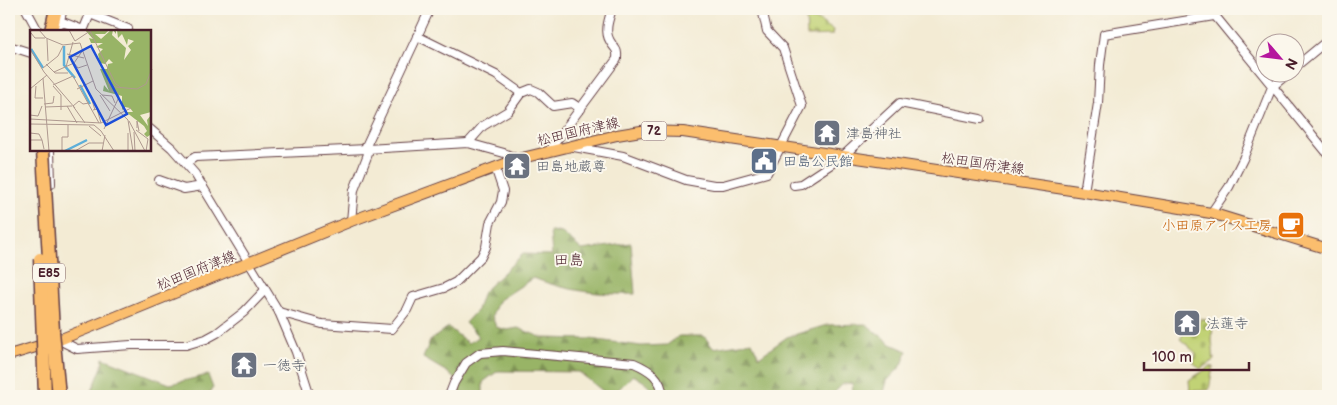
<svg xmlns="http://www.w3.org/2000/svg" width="1337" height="405" viewBox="0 0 1337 405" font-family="'Balsamiq Sans','Klee One',sans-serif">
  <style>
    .forest { fill: url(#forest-firs); stroke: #716a48 }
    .cemetery { fill: url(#cemetery-stones); stroke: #867850 }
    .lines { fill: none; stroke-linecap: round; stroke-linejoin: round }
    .minor-casing { stroke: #633e44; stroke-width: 10 }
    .major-casing { stroke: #633e44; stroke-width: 12 }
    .highway-casing { stroke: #633e44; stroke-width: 15 }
    .minor { stroke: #fff; stroke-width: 8 }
    .major { stroke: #fbbe6e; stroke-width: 10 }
    .highway { stroke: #fbbe6e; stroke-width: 12 }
    .highway-bridge-casing { stroke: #633e44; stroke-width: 15; stroke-linecap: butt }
    .highway-bridge { stroke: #fbbe6e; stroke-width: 12 }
    .labels { text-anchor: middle; stroke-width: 4; stroke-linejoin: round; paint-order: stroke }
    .shield { fill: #fbf7ec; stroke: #7f6065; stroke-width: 1 }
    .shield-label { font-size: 12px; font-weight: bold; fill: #4a1f2b }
    .street-label { font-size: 14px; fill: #4a1f2b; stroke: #fbf7ec }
    .worship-label { font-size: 14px; fill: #5b616d; stroke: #fbf7ec; text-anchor: start }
    .service-label { font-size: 14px; fill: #4e5e75; stroke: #fbf7ec; text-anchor: start }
    .food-label { font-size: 14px; fill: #c56008; stroke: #fbf7ec; text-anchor: end }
    .neighbourhood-label { font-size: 15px; fill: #4a1f2b; stroke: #fbf7ec }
    .inset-river { fill: none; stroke: #5eafd9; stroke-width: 2.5 }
    .inset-road { fill: none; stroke: #af9990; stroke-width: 1 }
    .view { fill: #1d4ed8; fill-opacity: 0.15; stroke: #1d4ed8; stroke-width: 2.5 }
    .inset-edge { fill: none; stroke: #4a1f2b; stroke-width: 2.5 }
  </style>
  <defs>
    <pattern id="forest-firs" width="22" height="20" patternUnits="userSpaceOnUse" patternTransform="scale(1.25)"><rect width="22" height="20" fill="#98b466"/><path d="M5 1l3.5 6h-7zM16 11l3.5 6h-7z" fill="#7e9254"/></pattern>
    <pattern id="cemetery-stones" width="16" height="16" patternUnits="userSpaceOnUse" patternTransform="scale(1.25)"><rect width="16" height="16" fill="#c1d275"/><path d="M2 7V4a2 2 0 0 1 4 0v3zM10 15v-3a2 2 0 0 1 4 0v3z" fill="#a7b465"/></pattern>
  </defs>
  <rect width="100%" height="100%" fill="#fbf7ec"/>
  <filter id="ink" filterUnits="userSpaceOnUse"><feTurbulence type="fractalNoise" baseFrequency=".02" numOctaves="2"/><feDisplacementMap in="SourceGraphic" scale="10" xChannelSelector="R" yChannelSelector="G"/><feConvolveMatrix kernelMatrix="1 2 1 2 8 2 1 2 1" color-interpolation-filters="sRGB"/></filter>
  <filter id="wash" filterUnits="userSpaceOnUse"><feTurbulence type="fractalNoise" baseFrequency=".0096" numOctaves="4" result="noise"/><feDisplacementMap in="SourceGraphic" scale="20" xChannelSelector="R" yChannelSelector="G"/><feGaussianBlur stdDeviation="1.12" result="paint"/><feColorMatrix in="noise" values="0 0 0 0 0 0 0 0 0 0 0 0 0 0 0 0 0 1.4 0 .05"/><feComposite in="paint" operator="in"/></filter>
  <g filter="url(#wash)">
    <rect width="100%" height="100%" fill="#f3ebd4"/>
    <g class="forest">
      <path d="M550 231 562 233 582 250 631 243 635 294C599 295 567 291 533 278L498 301 492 316 496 327 507 330 518 328 543 338 590 339 641 346 667 345 679 336H704L713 348 752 342 759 357 787 337 827 325 866 324 891 344 907 351 902 365 887 381 883 396H851L853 393 852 383 843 384 831 396H762L761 395 748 396H658L646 383 633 375 612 396H609L579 372 498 371 483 382V394L491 396H457L459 383 447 372 423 358 430 341 448 327 468 343 479 337 465 323 477 310 483 292 523 254 552 255Z"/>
      <path d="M103 358 170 384 208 375 213 388 208 396H90L102 367Z"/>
    </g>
    <g class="cemetery">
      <path d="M806 18 818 20 833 30 832 35 807 36Z"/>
      <path d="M1201 318 1213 323 1212 340 1214 360 1200 369 1194 363 1196 353 1180 339 1184 333 1194 334Z"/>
      <path d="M1211 366 1213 367 1209 390 1190 391 1189 380Z"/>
    </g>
  </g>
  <g filter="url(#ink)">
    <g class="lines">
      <g class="minor-casing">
        <g id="minor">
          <path d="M26 9 38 31"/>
          <path d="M60 21 83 30"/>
          <path d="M57 31 63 9"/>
          <path d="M83 31 90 14 128 29 127 31"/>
          <path d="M417 36 496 75 521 93 531 89 538 92 553 106 572 103 581 109"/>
          <path d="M9 46 31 53"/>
          <path d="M1294 68 1328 40"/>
          <path d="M150 129 172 148 195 174 279 312 296 352 310 396"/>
          <path d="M468 143 483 126 508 111 521 93"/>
          <path d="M574 147 623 156 686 180 714 185H723L767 173 802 106 783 48 767 31 762 9"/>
          <path d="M50 150 51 184"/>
          <path d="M548 152 617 59C618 48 615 50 610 41 604 31 609 19 612 9"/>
          <path d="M186 163 195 157 367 149 468 143 504 153 518 159"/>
          <path d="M159 180 184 189 203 186"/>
          <path d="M794 185 801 184 842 157 900 103 980 119"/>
          <path d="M1084 192 1098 103 1100 65 1104 34 1214 16 1216 17 1328 154"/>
          <path d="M1328 211V213"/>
          <path d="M1211 213 1229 187 1243 159 1272 87 1290 72"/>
          <path d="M351 221 354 190 368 154 366 146 430 9"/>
          <path d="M279 312 322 324 392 329 407 310 413 297 444 288 456 282 481 257 486 247 490 223 501 202 503 191 495 167"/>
          <path d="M59 337V340L77 349 131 345H186L206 339 217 333 244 312 265 290"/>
          <path d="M449 396 454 383 466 363 480 353 503 351 634 363C650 370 661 377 663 396"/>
        </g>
      </g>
      <g class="major-casing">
        <path id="major" d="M9 355 59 340 351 221 518 159 617 135 641 131 683 132 1084 192 1211 213 1328 249"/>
      </g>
      <g class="highway-casing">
        <path id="highway" d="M51 31 56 9"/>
      </g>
      <use href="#minor" class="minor"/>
      <use href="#major" class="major"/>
      <use href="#highway" class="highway"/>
      <g class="highway-bridge-casing">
        <g id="highway-bridge">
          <path d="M43 150 53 331 59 396"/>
          <path d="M40 259 45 396"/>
        </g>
      </g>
      <use href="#highway-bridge" class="highway-bridge"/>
    </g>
  </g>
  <defs>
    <g id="temple-square" transform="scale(1.4375)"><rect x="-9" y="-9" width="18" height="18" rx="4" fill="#6b7280" stroke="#fbf7ec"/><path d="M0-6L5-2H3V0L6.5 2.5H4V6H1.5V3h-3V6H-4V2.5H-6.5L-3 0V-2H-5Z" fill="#fff"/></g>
    <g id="civic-square" transform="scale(1.4375)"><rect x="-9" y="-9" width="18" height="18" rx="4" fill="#5c6f8a" stroke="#fbf7ec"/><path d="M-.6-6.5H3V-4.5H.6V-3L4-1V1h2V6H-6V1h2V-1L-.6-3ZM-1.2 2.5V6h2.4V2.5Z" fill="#fff"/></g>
    <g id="cafe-square" transform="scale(1.4375)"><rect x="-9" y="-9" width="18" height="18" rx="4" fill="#e8710a" stroke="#fbf7ec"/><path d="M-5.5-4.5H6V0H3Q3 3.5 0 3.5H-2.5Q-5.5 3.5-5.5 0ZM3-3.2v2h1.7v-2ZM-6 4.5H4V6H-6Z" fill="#fff"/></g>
  </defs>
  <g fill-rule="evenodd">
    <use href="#temple-square" x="827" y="133"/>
    <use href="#civic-square" x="764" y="161"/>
    <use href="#temple-square" x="517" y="166"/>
    <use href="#cafe-square" x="1291" y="225"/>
    <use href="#temple-square" x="1187" y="323"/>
    <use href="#temple-square" x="244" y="365"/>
  </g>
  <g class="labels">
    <g class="shield">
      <rect x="641.5" y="121.5" width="25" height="19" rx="4"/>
      <rect x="33" y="263.5" width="32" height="19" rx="4"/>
    </g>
    <g class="shield-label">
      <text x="654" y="135">72</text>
      <text x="49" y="277">E85</text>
    </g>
    <g class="street-label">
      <text transform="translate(578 131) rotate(-13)" y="5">松田国府津線</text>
      <text transform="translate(983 163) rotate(8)" y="5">松田国府津線</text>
      <text transform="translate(196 270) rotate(-22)" y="5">松田国府津線</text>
    </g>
    <g class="worship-label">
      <text x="846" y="138">津島神社</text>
      <text x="536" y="171">田島地蔵尊</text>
      <text x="1206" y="328">法蓮寺</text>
      <text x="263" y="370">一徳寺</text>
    </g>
    <g class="service-label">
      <text x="783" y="166">田島公民館</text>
    </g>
    <g class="food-label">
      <text x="1272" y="230">小田原アイス工房</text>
    </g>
    <g class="neighbourhood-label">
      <text x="569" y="265">田島</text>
    </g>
  </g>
  <g transform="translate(30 30)">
    <rect width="121" height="121" fill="#f3ebd4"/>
    <path d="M55 0H79L75 4H65L71 9 81 0H86V4L83 0 82 5 96 18 94 30 101 20 98 16 104 11 98 9 97 15 92 4 88 8 87 0H121V82L110 85 118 96 117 90 121 85V110L120 105 117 107 114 104 117 101 114 96 96 82H103L100 78 95 77 92 80V66L73 61 74 55 79 61 70 39H77L78 34 83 33 79 29 75 34 70 33 68 24 73 19 66 17 73 13H61L59 8 63 9Z" fill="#98b466"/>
    <path class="inset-river" d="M34 16V35L45 48M1 19 13 38M50 55 60 74M35 121 57 110"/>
    <path class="inset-road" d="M9 0 16 8 33 15 50 13 66 59 98 90 103 121M39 0 45 11 60 1 85 53 90 57M1 3 5 8H15M17 9 18 31M0 19 14 42 45 78M37 24 54 28M44 33 48 38 57 35M16 34 25 43H38M36 37 43 12M13 38 28 26 33 16M24 42 44 33 53 20M13 48 19 121M23 55 43 46 69 93M6 56 5 68H13M23 56 31 65V80M0 59 17 45M47 59 63 51M60 64 65 80M70 65 80 81M72 65 82 66 85 73M14 74 23 73 24 66M37 76 47 93M15 77 42 76M63 80 67 79 71 93M0 85 8 86 12 76M0 89 71 93 101 78M99 91 115 121M55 93 43 76 49 71 53 74 59 73M0 94 64 95 71 101 84 121M59 96 71 106M107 98V91L109 101M74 99 89 67 87 62 81 61 78 51 85 57 107 59 116 54 122 39M106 100 118 109 116 121M104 102 105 121M0 103 9 104 12 110M98 103V121M0 110H12L14 119M32 121V107H38V95M45 121 59 113H73M72 121 75 105"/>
    <path class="view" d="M61 16 97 84 76 95 40 27Z"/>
    <rect width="121" height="121" class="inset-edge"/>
  </g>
  <rect width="1337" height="405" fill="none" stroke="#fbf7ec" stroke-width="30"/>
  <g transform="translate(1280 58) rotate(118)"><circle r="24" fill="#fbf7ec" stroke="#b4a19f"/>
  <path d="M0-4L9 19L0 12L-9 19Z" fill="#b5179e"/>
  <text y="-8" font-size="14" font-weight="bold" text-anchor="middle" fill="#4a1f2b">N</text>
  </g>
  <path d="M1144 362v8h105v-8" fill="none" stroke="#4a1f2b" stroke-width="2.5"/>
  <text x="1152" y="362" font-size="15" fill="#4a1f2b" stroke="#fbf7ec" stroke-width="4" paint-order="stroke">100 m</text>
</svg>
